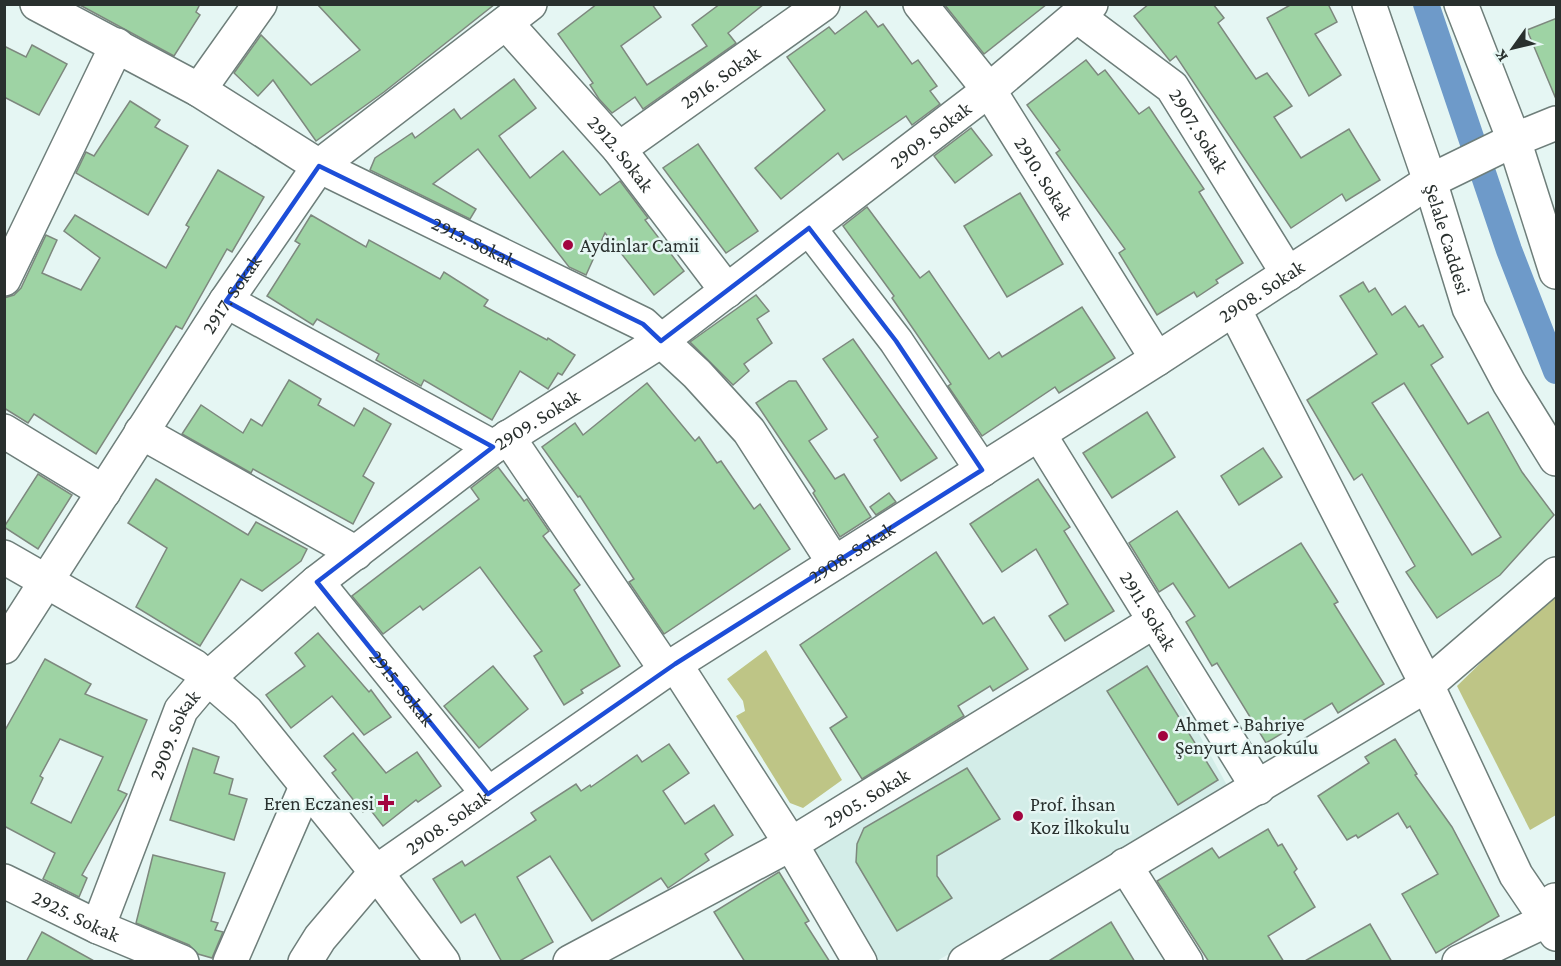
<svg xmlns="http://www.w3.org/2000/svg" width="1561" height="966" viewBox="0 0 1561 966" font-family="'Crimson Pro',serif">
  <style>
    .built { fill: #d3ede8 }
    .green { fill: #bec586 }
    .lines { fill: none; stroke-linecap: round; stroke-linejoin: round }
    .canal { stroke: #6e9ac9; stroke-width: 26 }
    .building { fill: #9ed3a4; stroke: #7d887e; stroke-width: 1.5; fill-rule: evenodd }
    .minor-casing { stroke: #6e7e7a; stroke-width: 36 }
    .minor { stroke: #fff; stroke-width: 33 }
    .marked { fill: none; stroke: #1d4ed8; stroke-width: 4.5; stroke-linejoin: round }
    .poi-dot { fill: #a2053f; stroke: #e5f6f3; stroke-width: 2 }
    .labels { text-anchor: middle; stroke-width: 5; stroke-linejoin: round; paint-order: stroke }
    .street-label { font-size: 20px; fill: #29302e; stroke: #e5f6f3 }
    .poi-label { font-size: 20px; fill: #29302e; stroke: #e5f6f3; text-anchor: start }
  </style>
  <rect width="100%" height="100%" fill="#e5f6f3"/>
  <path class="built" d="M1146 637 1229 789 937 961H878L810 844Z"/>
  <g class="green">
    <path d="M1556 589V815L1530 830 1457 686Z"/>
    <path d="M766 650 842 780 803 808 790 803 736 716 745 711 743 701 727 679Z"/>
  </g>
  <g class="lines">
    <path class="canal" d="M1426 4 1509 250 1556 371"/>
  </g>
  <g class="building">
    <path d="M78 4H200L196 12 200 15 174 56Z"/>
    <path d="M317 4H495L384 92 316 141 273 80 258 96 234 73 261 35 311 85 360 50Z"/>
    <path d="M597 4H652L661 17 621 46 647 85 707 46 692 25 720 4H764L728 33 736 43 643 109 635 97 612 113 599 99 590 85 593 83 558 34Z"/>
    <path d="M944 4H1047L984 54Z"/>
    <path d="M1149 4H1213L1224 18 1218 23 1256 79 1267 73 1292 106 1274 117 1301 158 1349 129 1380 180 1346 201 1342 194 1291 228 1176 56 1170 61 1134 16Z"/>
    <path d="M1292 4H1328L1337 22 1315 34 1341 75 1309 96 1267 18Z"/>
    <path d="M866 11 878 27 883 24 912 64 918 60 937 86 930 91 940 104 912 125 906 116 843 160 838 153 781 199 755 168 825 110 787 57 829 27 835 34Z"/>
    <path d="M1557 18V99H1556L1527 30Z"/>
    <path d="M32 45 67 64 39 115 4 97V46L26 57Z"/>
    <path d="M1086 60 1098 75 1105 70 1139 114 1149 107 1204 189 1199 192 1243 263 1216 280 1218 283 1197 297 1194 292 1157 315 1119 253 1125 249 1056 153 1060 150 1027 105Z"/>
    <path d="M514 79 536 108 499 136 530 178 563 151 600 195 620 181 648 218 645 220 684 271 654 295 605 233 586 275 569 267 478 149 433 184 476 209 470 219 370 170 375 158 412 133 415 138 454 109 461 119Z"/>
    <path d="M130 101 160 120 155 127 188 146 148 215 76 173 86 152 94 156Z"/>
    <path d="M971 128 992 155 955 183 934 156Z"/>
    <path d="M698 144 758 231 726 253 663 168Z"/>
    <path d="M218 170 264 197 232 252 227 249 182 329 176 326 96 454 34 414 28 423 4 408V298L14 295 21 288 46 235 57 240 42 273 81 290 100 258 64 231 75 215 166 268 189 227 186 225Z"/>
    <path d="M1020 193 1063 264 1007 297 964 226Z"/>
    <path d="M867 207 920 278 929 271 989 359 999 352 1002 357 1082 307 1115 358 1059 393 1055 387 982 436 948 386 951 384 892 298 894 296 843 226Z"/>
    <path d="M311 215 366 247 369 240 440 279 444 272 488 300 484 306 547 340 548 338 575 355 562 375 558 373 548 389 520 371 492 420 424 380 421 386 376 360 379 354 317 319 313 325 267 296 300 244 295 241Z"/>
    <path d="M1363 282 1369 292 1375 288 1392 315 1405 306 1419 327 1423 325 1443 357 1431 365 1468 424 1488 412 1522 472 1554 515 1500 575 1437 618 1406 572 1415 566 1362 474 1354 480 1307 400 1377 354 1340 296ZM1404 383 1501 537 1472 555 1372 403Z"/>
    <path d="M756 295 769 311 757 319 772 343 744 364 749 371 733 385 690 342Z"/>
    <path d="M853 339 937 458 901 481 874 440 878 437 823 359Z"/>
    <path d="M289 380 321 399 318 405 354 426 364 408 391 424 363 476 374 483 353 524 253 469 251 473 182 434 201 405 243 433 251 419 262 426Z"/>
    <path d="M789 381H796L827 429 809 441 835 479 844 474 871 517 840 537 813 493 815 491 756 403Z"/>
    <path d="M647 383 695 441 699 437 717 463 721 461 754 509 760 504 790 549 664 634 629 582 634 579 580 496 578 497 542 447 575 423 583 435Z"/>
    <path d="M1147 412 1175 457 1112 498 1083 453Z"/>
    <path d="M1263 448 1282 477 1239 505 1221 476Z"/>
    <path d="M498 467 524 501 527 499 549 531 543 536 580 585 574 590 620 666 581 690 583 693 564 705 534 656 542 651 480 567 423 610 420 606 383 634 352 596 479 499 471 488Z"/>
    <path d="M38 474 72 495 38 549 4 527Z"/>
    <path d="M156 479 248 535 256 522 307 549 301 561 262 591 241 579 200 646 136 607 167 548 128 523Z"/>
    <path d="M1038 479 1070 527 1064 531 1114 611 1065 641 1049 616 1068 604 1036 549 1002 572 970 524Z"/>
    <path d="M889 493 896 502 876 515 870 507Z"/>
    <path d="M1177 511 1229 588 1301 543 1338 602 1334 604 1384 684 1338 713 1332 703 1266 743 1217 663 1212 666 1186 622 1195 616 1173 583 1159 592 1129 543Z"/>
    <path d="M936 552 983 624 994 617 1028 669 993 691 990 686 958 706 964 716 862 779 830 728 847 717 800 645Z"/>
    <path d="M318 633 369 692 371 690 391 717 364 735 332 696 291 728 266 695 305 666 295 653Z"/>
    <path d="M45 659 91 684 85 694 147 720 118 790 127 794 82 875 87 878 79 897 43 879 55 853 4 826V732ZM60 739 103 757 71 823 31 803 43 778 40 776Z"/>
    <path d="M493 666 528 709 479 748 444 706Z"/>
    <path d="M1147 666 1218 780 1178 805 1107 691Z"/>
    <path d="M353 733 386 773 417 752 441 786 418 802 416 800 383 826 369 808 363 812 332 773 336 770 324 756Z"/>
    <path d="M1395 739 1417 774 1415 775 1452 827 1499 916 1436 953 1402 894 1438 874 1410 826 1407 828 1398 813 1358 838 1356 835 1347 840 1318 796 1369 763 1365 757Z"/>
    <path d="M669 744 689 773 663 791 685 824 714 805 733 835 705 854 709 860 668 888 661 878 592 921 550 856 517 877 553 942 518 962H502L475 914 461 923 433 879 462 861 465 866 536 820 531 813 576 784 581 791 590 785 591 787 637 755 642 762Z"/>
    <path d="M193 748 219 757 214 773 233 779 229 794 247 799 234 840 170 820Z"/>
    <path d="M967 768 1000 819 937 856V876L952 898 897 931 856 862 857 844 864 828Z"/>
    <path d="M1268 829 1278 846 1282 844 1297 869 1294 872 1315 907 1268 936 1284 962H1209L1157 881 1212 848 1219 858Z"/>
    <path d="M153 855 225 873 211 921 218 923 215 930 223 932 212 958 198 954 189 945 136 923Z"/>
    <path d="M779 872 809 921 805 923 830 962H745L714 912Z"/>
    <path d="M1111 922 1135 962H1047Z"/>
    <path d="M1370 924 1392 962H1303Z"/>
    <path d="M42 932 96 962H26Z"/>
  </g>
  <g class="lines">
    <g class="minor-casing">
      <g id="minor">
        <path id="s1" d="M37 4 199 90 319 166 643 324 697 374 749 431 834 563"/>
        <path id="s2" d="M920 4 989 90 1157 359"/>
        <path id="s3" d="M1369 4 1430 181 1469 308 1509 383 1556 459"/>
        <path d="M1461 4 1514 140 1556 272"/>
        <path id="s4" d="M1077 16 1172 87 1288 274"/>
        <path id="s5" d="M506 23 619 149 727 291"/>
        <path d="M199 90 260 4"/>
        <path id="s6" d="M619 149 823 4"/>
        <path d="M809 228 896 341 982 470"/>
        <path d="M4 279 117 45"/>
        <path d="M226 301 493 447"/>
        <path d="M1234 309 1427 685 1516 875 1556 934"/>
        <path d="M4 431 104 492"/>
        <path d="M141 432 356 553"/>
        <path id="s7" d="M1039 434 1258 788"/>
        <path d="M508 437 666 670"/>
        <path d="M4 557 194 666 247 712 376 872 443 962"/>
        <path id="s8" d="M317 582 488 794"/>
        <path id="s9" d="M4 647 226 301 319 166 530 4"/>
        <path d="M675 664 791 844 860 962"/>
        <path d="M1125 865 1186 962"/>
        <path id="s10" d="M4 881 98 927 182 962"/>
        <path id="s11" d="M98 927 181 710 208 678 317 582 493 447 661 341 989 90 1091 4"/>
        <path d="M230 962 306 787"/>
        <path id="s12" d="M305 962 320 938 376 872 675 664 1157 359 1430 181 1514 140 1556 123"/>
        <path id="s13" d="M570 962 791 844 1155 621"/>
        <path d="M965 962 1427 685 1556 574"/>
        <path d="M1459 962 1547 920 1555 900"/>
      </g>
    </g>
    <use href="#minor" class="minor"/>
  </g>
  <path class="marked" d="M319 166 643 324 661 341 809 228 896 341 982 470 675 664 488 794 317 582 493 447 226 301Z"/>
  <g class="poi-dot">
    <circle cx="568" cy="245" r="6"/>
    <circle cx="1163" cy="736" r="6"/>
    <path d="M383 794h6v6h6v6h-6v6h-6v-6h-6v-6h6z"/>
    <circle cx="1018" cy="816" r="6"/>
  </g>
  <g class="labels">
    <g class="street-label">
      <text dy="7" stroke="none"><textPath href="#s6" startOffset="124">2916. Sokak</textPath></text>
      <text dy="7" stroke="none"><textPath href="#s4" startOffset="170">2907. Sokak</textPath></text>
      <text dy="7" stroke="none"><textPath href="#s11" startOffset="1179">2909. Sokak</textPath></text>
      <text dy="7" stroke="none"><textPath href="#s5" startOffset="174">2912. Sokak</textPath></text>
      <text dy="7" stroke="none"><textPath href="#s2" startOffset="214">2910. Sokak</textPath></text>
      <text dy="7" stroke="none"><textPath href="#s3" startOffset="248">Şelale Caddesi</textPath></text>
      <text dy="7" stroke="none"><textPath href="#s1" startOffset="498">2913. Sokak</textPath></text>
      <text dy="7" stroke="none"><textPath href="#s12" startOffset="1174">2908. Sokak</textPath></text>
      <text dy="7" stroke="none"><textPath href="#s9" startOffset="420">2917. Sokak</textPath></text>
      <text dy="7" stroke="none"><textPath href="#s11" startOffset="693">2909. Sokak</textPath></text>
      <text dy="7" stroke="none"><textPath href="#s12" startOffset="688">2908. Sokak</textPath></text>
      <text dy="7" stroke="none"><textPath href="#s7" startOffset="208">2911. Sokak</textPath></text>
      <text dy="7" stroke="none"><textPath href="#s8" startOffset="136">2915. Sokak</textPath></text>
      <text dy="7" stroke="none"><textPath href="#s11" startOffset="207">2909. Sokak</textPath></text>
      <text dy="7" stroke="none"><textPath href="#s13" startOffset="339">2905. Sokak</textPath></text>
      <text dy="7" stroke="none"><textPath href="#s12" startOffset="202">2908. Sokak</textPath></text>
      <text dy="7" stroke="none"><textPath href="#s10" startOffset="80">2925. Sokak</textPath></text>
    </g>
    <g class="poi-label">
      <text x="580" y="252">Aydinlar Camii</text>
      <text x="1175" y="731">Ahmet - Bahriye<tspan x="1175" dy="23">Şenyurt Anaokulu</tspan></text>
      <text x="374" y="810" text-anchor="end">Eren Eczanesi</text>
      <text x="1030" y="811">Prof. İhsan<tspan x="1030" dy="23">Koz İlkokulu</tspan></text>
    </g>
  </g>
  <rect width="1561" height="966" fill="none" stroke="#29302e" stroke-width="12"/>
  <g transform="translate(1513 48) rotate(236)" stroke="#e5f6f3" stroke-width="4.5" paint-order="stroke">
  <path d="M0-4.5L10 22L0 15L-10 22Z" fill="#29302e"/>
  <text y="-9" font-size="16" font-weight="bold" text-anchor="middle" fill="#29302e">K</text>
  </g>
</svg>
